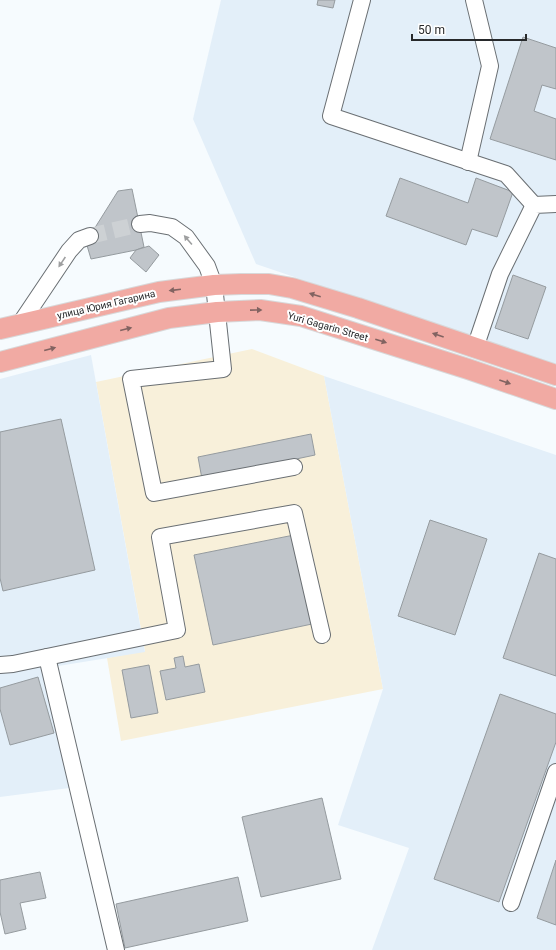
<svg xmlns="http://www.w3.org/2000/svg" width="556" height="950" viewBox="0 0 556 950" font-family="Roboto,sans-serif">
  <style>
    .commercial { fill: #f8f0da }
    .built { fill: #e3eff9 }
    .building { fill: #c0c5ca; stroke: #959b9f }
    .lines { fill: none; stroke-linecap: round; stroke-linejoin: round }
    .minor-tunnel { stroke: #cdd1d4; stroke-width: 16; stroke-dasharray: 16 8; stroke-linecap: butt }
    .minor-casing { stroke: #6a6f73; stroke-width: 18 }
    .major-casing { stroke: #d8d8d9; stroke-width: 22 }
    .minor { stroke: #fff; stroke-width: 16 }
    .major { stroke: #f1aaa3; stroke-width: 20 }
    .oneway { fill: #9e9fa0 }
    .oneway2 { fill: #826361 }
    .labels { text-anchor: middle; stroke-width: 4; stroke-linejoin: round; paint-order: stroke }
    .street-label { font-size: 10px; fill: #27292b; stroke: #fff }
  </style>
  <rect width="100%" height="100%" fill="#f6fbfe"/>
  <path class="commercial" d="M252 349 324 376 383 689 121 741 107 658 145 651 96 382Z"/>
  <g class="built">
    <path d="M221 0H556V366L256 264 193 119Z"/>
    <path d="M91 355 145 652 52 667 77 787 0 797V379Z"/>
    <path d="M324 376 556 455V950H372L409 848 338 825 383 689Z"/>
  </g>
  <g class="building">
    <path d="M318 0H335L333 8 317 5Z"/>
    <path d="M523 37 556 48V89L542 85 534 111 556 119V160L490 139Z"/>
    <path d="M400 178 468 203 476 178 513 192 497 237 472 229 466 245 386 216Z"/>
    <path d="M132 189 144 247 136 250 91 259 86 242 118 191Z"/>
    <path d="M149 246 159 255 146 272 130 258 136 250Z"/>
    <path d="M513 275 546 287 528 339 495 328Z"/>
    <path d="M61 419 95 570 3 591 0 578V432Z"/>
    <path d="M311 434 315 455 202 479 198 457Z"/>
    <path d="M430 520 487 539 455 635 398 616Z"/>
    <path d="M294 535 312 624 213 645 194 555Z"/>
    <path d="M539 553 556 559V676L503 658Z"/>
    <path d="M183 656 185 667 199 664 205 692 166 700 160 671 176 668 174 658Z"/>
    <path d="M149 665 158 713 131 718 122 670Z"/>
    <path d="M38 677 54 733 10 745 0 709V688Z"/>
    <path d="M500 694 556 714V742L499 902 434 879Z"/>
    <path d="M322 798 341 879 261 897 242 817Z"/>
    <path d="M556 860V925L537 918Z"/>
    <path d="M40 872 46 898 20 903 26 929 5 934 0 912V880Z"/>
    <path d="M238 877 248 921 125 948 116 904Z"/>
  </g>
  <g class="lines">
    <path class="minor-tunnel" d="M90 236 140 224"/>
    <g class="minor-casing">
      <g id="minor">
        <path d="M362 0 331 116 506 174 534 205"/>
        <path d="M468 162 490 66 474 0"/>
        <path d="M140 224 150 223 172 227 186 237 207 266 214 285 223 369 131 379 154 493 294 467"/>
        <path d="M20 324 69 251 79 240 90 236"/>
        <path d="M475 348 500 274 534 205 556 204"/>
        <path d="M47 657 116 950"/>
        <path d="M0 665 13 664 177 630 160 537 294 513 322 635"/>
        <path d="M511 903 556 772"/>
      </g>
    </g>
    <g class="major-casing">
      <g id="major">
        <path d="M0 329 159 292 214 285 241 284H269L292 288 358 308 556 375"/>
        <path d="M0 362 169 318 217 312 260 310 301 316 468 369 556 399"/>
      </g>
    </g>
    <use href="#minor" class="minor"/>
    <use href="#major" class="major"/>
  </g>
  <defs><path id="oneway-solid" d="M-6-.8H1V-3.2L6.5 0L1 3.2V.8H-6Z"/></defs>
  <g class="oneway">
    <use href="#oneway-solid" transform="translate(188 240) rotate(-131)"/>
    <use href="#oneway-solid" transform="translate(62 262) rotate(124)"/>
  </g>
  <g class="oneway2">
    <use href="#oneway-solid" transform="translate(175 290) rotate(173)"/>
    <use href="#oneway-solid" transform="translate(315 295) rotate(-163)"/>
    <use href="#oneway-solid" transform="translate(256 310) rotate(-1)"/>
    <use href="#oneway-solid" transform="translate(126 329) rotate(-14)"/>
    <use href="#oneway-solid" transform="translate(438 335) rotate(-161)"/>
    <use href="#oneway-solid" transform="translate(381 341) rotate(18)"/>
    <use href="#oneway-solid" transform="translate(50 349) rotate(-15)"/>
    <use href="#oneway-solid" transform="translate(505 382) rotate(19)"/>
  </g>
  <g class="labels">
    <g class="street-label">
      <text transform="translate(106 304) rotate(-13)" y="4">улица Юрия Гагарина</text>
      <text transform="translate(328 326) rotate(16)" y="4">Yuri Gagarin Street</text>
    </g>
  </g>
  <path d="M412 34v6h114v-6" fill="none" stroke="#27292b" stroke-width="2"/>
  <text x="418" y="34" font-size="12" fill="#27292b" stroke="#ffffff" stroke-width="3" paint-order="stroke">50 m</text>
</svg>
